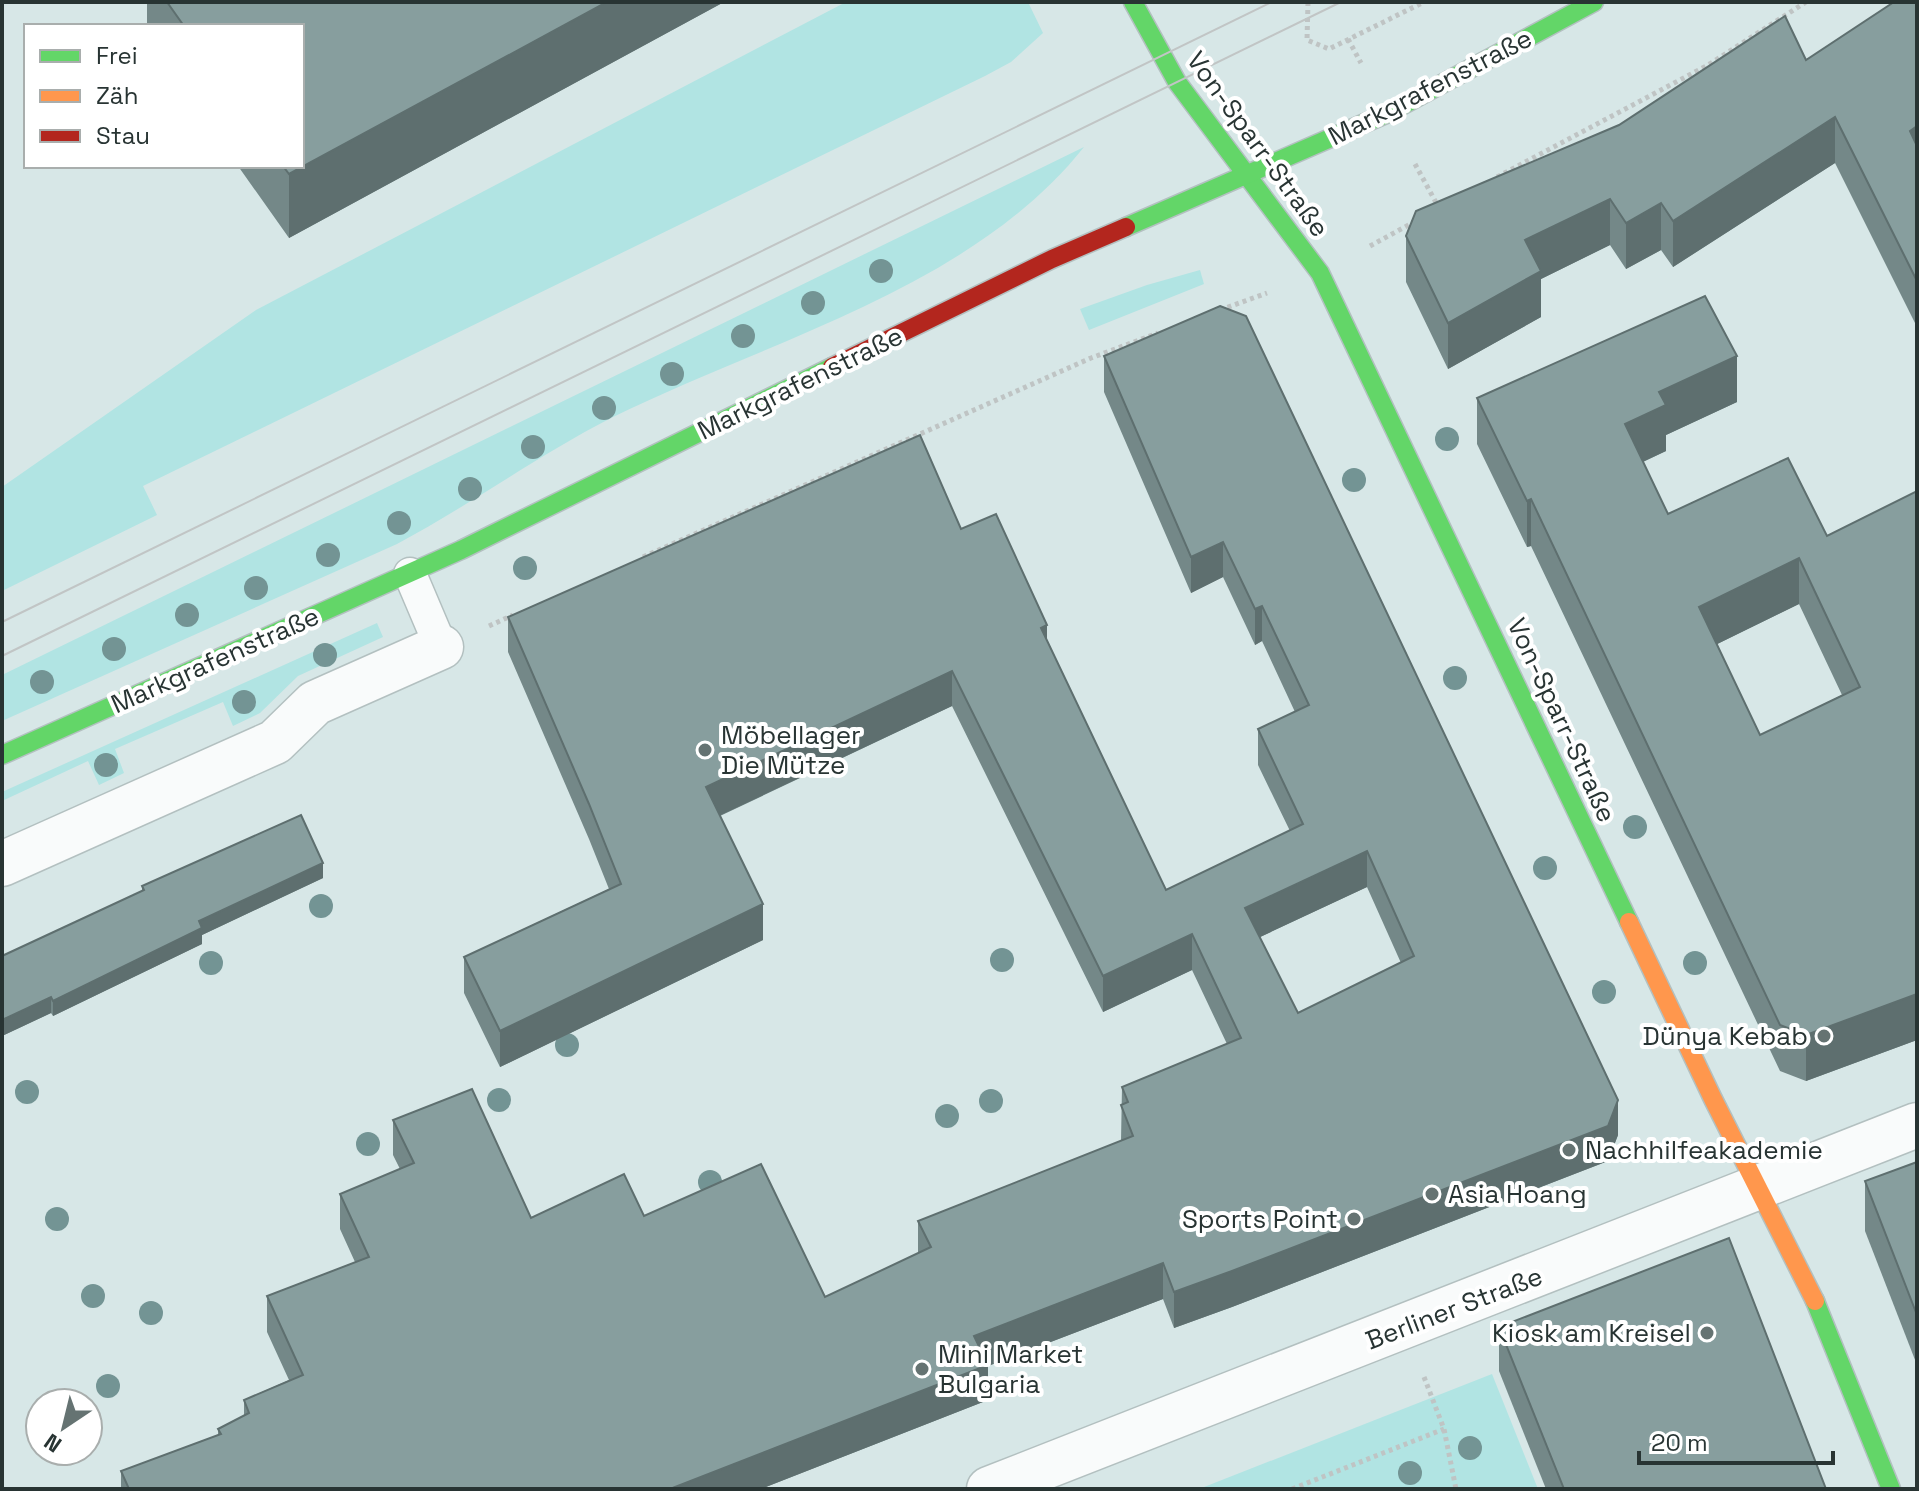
<svg xmlns="http://www.w3.org/2000/svg" width="1919" height="1491" viewBox="0 0 1919 1491" font-family="'Space Grotesk',sans-serif">
  <style>
    .green { fill: #b1e4e3 }
    .lines { fill: none; stroke-linecap: round; stroke-linejoin: round }
    .lane-casing { stroke: #b3c0c0; stroke-width: 35 }
    .street-casing { stroke: #b3c0c0; stroke-width: 47 }
    .fast-casing { stroke: #b3c0c0; stroke-width: 21 }
    .slow-casing { stroke: #b3c0c0; stroke-width: 21 }
    .jam-casing { stroke: #b3c0c0; stroke-width: 21 }
    .path { stroke: #bfc4c4; stroke-width: 5; stroke-dasharray: 4 4; stroke-linecap: butt }
    .lane { stroke: #f9fbfb; stroke-width: 32 }
    .street { stroke: #f9fbfb; stroke-width: 44 }
    .fast { stroke: #63d668; stroke-width: 18 }
    .slow { stroke: #ff974d; stroke-width: 18 }
    .jam { stroke: #b3261e; stroke-width: 18 }
    .tram { stroke: #c1c5c5; stroke-width: 2 }
    .tree { fill: #739494 }
    .wall { fill: #748888; fill-rule: evenodd }
    .shaded-wall { fill: #5e6f6f }
    .building { fill: #879e9e; stroke: #5e6f6f; stroke-width: 2; fill-rule: evenodd }
    .poi-dot { fill: #657372; stroke: #fff; stroke-width: 3 }
    .labels { text-anchor: middle; stroke-width: 8; stroke-linejoin: round; paint-order: stroke }
    .street-label { font-size: 26px; fill: #283433; stroke: #fff }
    .poi-label { font-size: 26px; fill: #283433; stroke: #fff; text-anchor: start }
  </style>
  <rect width="100%" height="100%" fill="#d7e7e7"/>
  <g class="green">
    <path d="M846 2H1028L1043 33 1011 62 985 76 143 486 157 515 2 591V487L256 310Z"/>
    <path d="M1084 147C971 289 768 340 611 418 537 456 470 505 397 544L2 721V675Z"/>
    <path d="M1200 270 1204 284 1089 330 1080 309 1147 285Z"/>
    <path d="M377 623 383 637 298 676 260 713 233 726 223 702 115 749 124 773 99 785 88 761 2 801V792Z"/>
    <path d="M1492 1374 1538 1489H1199Z"/>
  </g>
  <g class="lines">
    <g class="lane-casing">
      <path id="lane" d="M410 574 441 647"/>
    </g>
    <g class="street-casing">
      <g id="street">
        <path d="M2 864 275 742 315 703 441 647"/>
        <path d="M989 1489 1917 1125"/>
      </g>
    </g>
    <g class="fast-casing">
      <g id="fast">
        <path d="M1133 2 1177 82 1320 273 1629 922"/>
        <path d="M1126 227 1388 113 1594 2"/>
        <path d="M2 755 461 550 832 367"/>
        <path d="M1815 1301 1891 1489"/>
      </g>
    </g>
    <g class="slow-casing">
      <path id="slow" d="M1629 922 1713 1099 1815 1301"/>
    </g>
    <g class="jam-casing">
      <path id="jam" d="M832 367 1052 259 1126 227"/>
    </g>
    <g class="path">
      <path d="M1308 2 1307 40 1329 49 1424 2"/>
      <path d="M1348 39 1361 63"/>
      <path d="M1415 164 1439 208"/>
      <path d="M1497 177 1708 65 1806 2"/>
      <path d="M1370 246 1414 222"/>
      <path d="M1220 310 1267 293"/>
      <path d="M643 557 1091 358 1158 333"/>
      <path d="M489 626 513 615"/>
      <path d="M1424 1377 1444 1429 1456 1489"/>
      <path d="M1292 1489 1444 1429"/>
    </g>
    <use href="#lane" class="lane"/>
    <use href="#street" class="street"/>
    <use href="#fast" class="fast"/>
    <use href="#slow" class="slow"/>
    <use href="#jam" class="jam"/>
    <g class="tram">
      <path d="M2 622 1272 2"/>
      <path d="M2 656 1341 2"/>
    </g>
  </g>
  <g class="tree">
    <circle cx="881" cy="271" r="12"/>
    <circle cx="813" cy="303" r="12"/>
    <circle cx="743" cy="336" r="12"/>
    <circle cx="672" cy="374" r="12"/>
    <circle cx="604" cy="408" r="12"/>
    <circle cx="1447" cy="439" r="12"/>
    <circle cx="533" cy="447" r="12"/>
    <circle cx="1354" cy="480" r="12"/>
    <circle cx="470" cy="489" r="12"/>
    <circle cx="399" cy="523" r="12"/>
    <circle cx="328" cy="555" r="12"/>
    <circle cx="525" cy="568" r="12"/>
    <circle cx="256" cy="588" r="12"/>
    <circle cx="187" cy="615" r="12"/>
    <circle cx="114" cy="649" r="12"/>
    <circle cx="325" cy="655" r="12"/>
    <circle cx="1455" cy="678" r="12"/>
    <circle cx="42" cy="682" r="12"/>
    <circle cx="244" cy="702" r="12"/>
    <circle cx="106" cy="765" r="12"/>
    <circle cx="1635" cy="827" r="12"/>
    <circle cx="1545" cy="868" r="12"/>
    <circle cx="321" cy="906" r="12"/>
    <circle cx="1002" cy="960" r="12"/>
    <circle cx="211" cy="963" r="12"/>
    <circle cx="1695" cy="963" r="12"/>
    <circle cx="1604" cy="992" r="12"/>
    <circle cx="567" cy="1045" r="12"/>
    <circle cx="27" cy="1092" r="12"/>
    <circle cx="499" cy="1100" r="12"/>
    <circle cx="991" cy="1101" r="12"/>
    <circle cx="947" cy="1116" r="12"/>
    <circle cx="368" cy="1144" r="12"/>
    <circle cx="710" cy="1182" r="12"/>
    <circle cx="57" cy="1219" r="12"/>
    <circle cx="93" cy="1296" r="12"/>
    <circle cx="151" cy="1313" r="12"/>
    <circle cx="108" cy="1386" r="12"/>
    <circle cx="1470" cy="1448" r="12"/>
    <circle cx="1410" cy="1473" r="12"/>
  </g>
  <g class="wall">
    <path d="M147 2H724L289 238 238 166H302V26H147Z"/>
    <path d="M1917 2V327L1835 163 1673 267 1661 250 1626 269 1610 245 1541 279V317L1448 369 1406 282V236L1806 60Z"/>
    <path d="M1104 356 1618 1135 1608 1161 1232 1307 1174 1328 1163 1299 988 1366V1400L761 1489H121V1471L218 1435V1429L244 1416V1400L289 1380 267 1332V1296L355 1262 340 1229V1194L400 1169 393 1155V1120L531 1218 644 1216 825 1297 918 1253V1221L1121 1141 1122 1087 1227 1044 1192 970 1103 1012 952 706 720 816 763 940 500 1067 464 993V957L609 889 589 839 508 652V617L961 529 1047 640 1166 890 1290 831 1258 765V729L1295 712 1262 641 1255 645 1223 577 1191 593 1104 392ZM1367 887 1401 963 1298 1013 1260 937Z"/>
    <path d="M1477 398 1737 402 1666 435V451L1643 462 1668 514 1827 536 1917 491V1040L1806 1081 1780 1071 1531 546 1527 547 1477 444ZM1799 604 1842 695 1760 735 1717 644Z"/>
    <path d="M323 878 202 935V944L53 1016 51 1013 2 1036 142 891V886Z"/>
    <path d="M1917 1162V1365L1865 1231V1181Z"/>
    <path d="M1499 1327 1826 1489H1546L1499 1371Z"/>
  </g>
  <g class="shaded-wall">
    <path d="M607 2H724L289 238V174Z"/>
    <path d="M1835 117V163L1673 267V221Z"/>
    <path d="M1917 126V173L1910 131Z"/>
    <path d="M1610 199V245L1541 279V317L1448 369V323L1525 240Z"/>
    <path d="M1661 203V250L1626 269V223Z"/>
    <path d="M1737 356V402L1666 435V451L1625 470V424L1659 392Z"/>
    <path d="M1531 499V546L1527 547V501Z"/>
    <path d="M1223 542V577L1191 593V557Z"/>
    <path d="M1799 558V604L1699 653V607Z"/>
    <path d="M1262 606V641L1255 645V609Z"/>
    <path d="M1047 625V661L1041 628Z"/>
    <path d="M952 671V706L706 822V787Z"/>
    <path d="M1367 851V887L1245 944V908Z"/>
    <path d="M323 863V878L202 935V944L53 1016V1001L199 921Z"/>
    <path d="M763 904V940L500 1067V1031Z"/>
    <path d="M1192 934V970L1103 1012V976Z"/>
    <path d="M1917 994V1040L1806 1081V1035Z"/>
    <path d="M51 997V1013L2 1036V1020Z"/>
    <path d="M1618 1100V1135L1608 1161 1232 1307 1174 1328V1292Z"/>
    <path d="M1163 1263V1299L988 1366V1400L761 1489H670L974 1336Z"/>
  </g>
  <g class="building">
    <path d="M167 2H607L289 174 283 166H302V26H184Z"/>
    <path d="M1894 2H1917V126L1910 131 1917 146V281L1835 117 1673 221 1661 203 1626 223 1610 199 1525 240 1541 271 1448 323 1406 236 1416 211 1619 125 1785 16 1806 60Z"/>
    <path d="M1705 296 1737 356 1659 392 1666 405 1625 424 1668 514 1788 458 1827 536 1917 491V994L1806 1035 1780 1025 1531 499 1527 501 1477 398ZM1799 558 1860 687 1760 735 1699 607Z"/>
    <path d="M1220 306 1246 316 1618 1100 1608 1126 1232 1271 1174 1292 1163 1263 974 1336 988 1365 670 1489H129L121 1471 221 1434 218 1429 249 1413 244 1400 303 1375 267 1296 369 1257 340 1194 414 1163 393 1120 472 1089 531 1218 624 1174 644 1216 761 1164 825 1297 931 1247 918 1221 1133 1136 1121 1105 1128 1102 1122 1087 1241 1038 1192 934 1103 976 952 671 706 787 763 904 500 1031 464 957 621 884 589 804 508 617 920 435 961 529 996 514 1047 625 1041 628 1166 890 1303 824 1258 729 1309 705 1262 606 1255 609 1223 542 1191 557 1104 356ZM1367 851 1414 956 1298 1013 1245 908Z"/>
    <path d="M301 815 323 863 199 921 202 928 53 1001 51 997 2 1020V956L144 890 142 886Z"/>
    <path d="M1917 1162V1315L1865 1181Z"/>
    <path d="M1729 1238 1826 1489H1564L1499 1327Z"/>
  </g>
  <g class="poi-dot">
    <circle cx="705" cy="750" r="8"/>
    <circle cx="1824" cy="1036" r="8"/>
    <circle cx="1569" cy="1150" r="8"/>
    <circle cx="1432" cy="1194" r="8"/>
    <circle cx="1354" cy="1219" r="8"/>
    <circle cx="1707" cy="1333" r="8"/>
    <circle cx="922" cy="1369" r="8"/>
  </g>
  <g class="labels">
    <g class="street-label">
      <text transform="translate(1430 87) rotate(-27)" y="9">Markgrafenstraße</text>
      <text transform="translate(1258 144) rotate(54)" y="9">Von-Sparr-Straße</text>
      <text transform="translate(800 383) rotate(-26)" y="9">Markgrafenstraße</text>
      <text transform="translate(215 660) rotate(-24)" y="9">Markgrafenstraße</text>
      <text transform="translate(1562 720) rotate(65)" y="9">Von-Sparr-Straße</text>
      <text transform="translate(1454 1308) rotate(-21)" y="9">Berliner Straße</text>
    </g>
    <g class="poi-label">
      <text x="721" y="744">Möbellager<tspan x="721" dy="30">Die Mütze</tspan></text>
      <text x="1808" y="1045" text-anchor="end">Dünya Kebab</text>
      <text x="1585" y="1159">Nachhilfeakademie</text>
      <text x="1448" y="1203">Asia Hoang</text>
      <text x="1338" y="1228" text-anchor="end">Sports Point</text>
      <text x="1691" y="1342" text-anchor="end">Kiosk am Kreisel</text>
      <text x="938" y="1363">Mini Market<tspan x="938" dy="30">Bulgaria</tspan></text>
    </g>
  </g>
  <rect width="1919" height="1491" fill="none" stroke="#283433" stroke-width="8"/>
  <rect x="24" y="24" width="280" height="144" fill="#ffffff" stroke="#a9aead" stroke-width="2"/>
  <rect x="40" y="50" width="40" height="12" fill="#63d668" stroke="#a9aead" stroke-width="2"/>
  <text x="96" y="64" font-size="24" fill="#283433">Frei</text>
  <rect x="40" y="90" width="40" height="12" fill="#ff974d" stroke="#a9aead" stroke-width="2"/>
  <text x="96" y="104" font-size="24" fill="#283433">Zäh</text>
  <rect x="40" y="130" width="40" height="12" fill="#b3261e" stroke="#a9aead" stroke-width="2"/>
  <text x="96" y="144" font-size="24" fill="#283433">Stau</text>
  <g transform="translate(64 1427) rotate(215)"><circle r="38" fill="#ffffff" stroke="#a9aead" stroke-width="2"/>
  <path d="M0-6L14 30L0 20L-14 30Z" fill="#657372"/>
  <text y="-12" font-size="22" font-weight="bold" text-anchor="middle" fill="#283433">N</text>
  </g>
  <path d="M1639 1451v12h194v-12" fill="none" stroke="#283433" stroke-width="4"/>
  <text x="1651" y="1451" font-size="24" fill="#283433" stroke="#ffffff" stroke-width="6" paint-order="stroke">20 m</text>
</svg>
